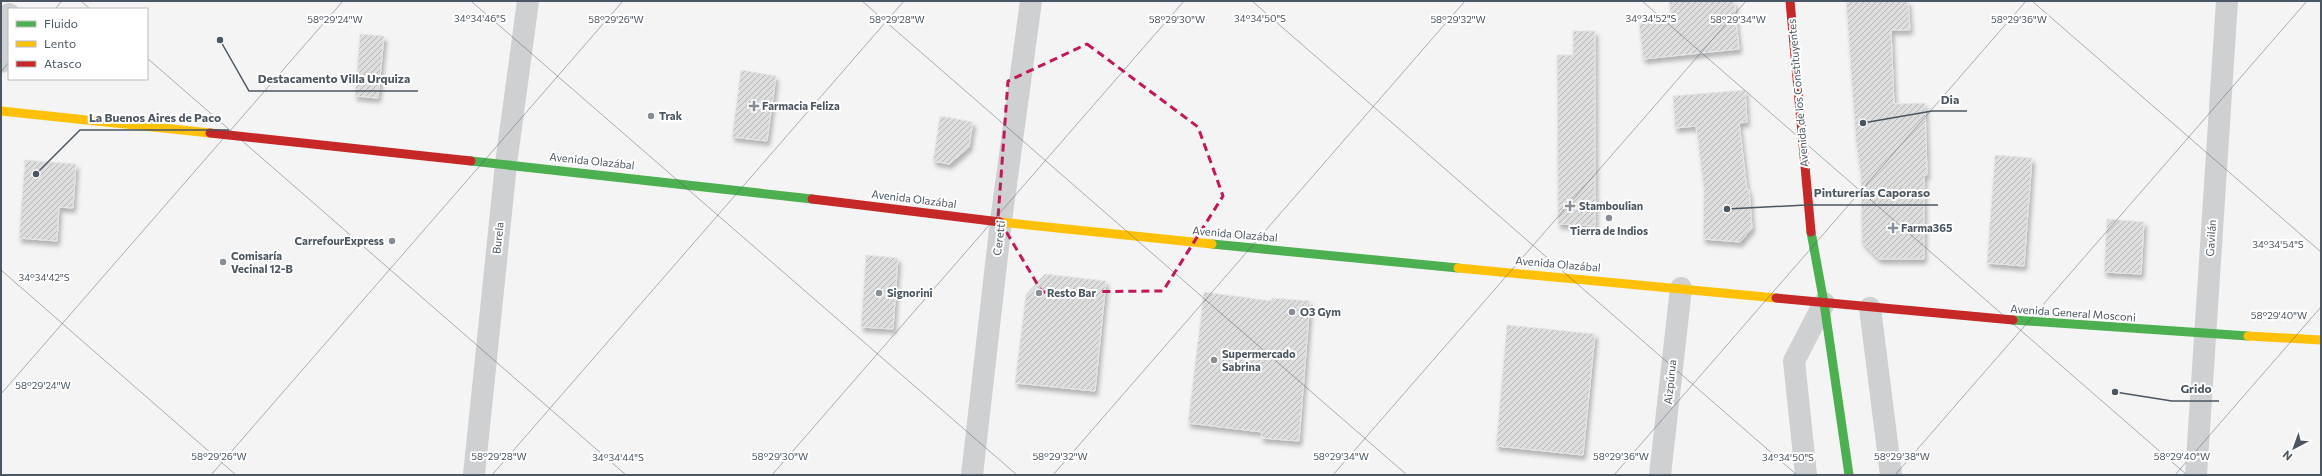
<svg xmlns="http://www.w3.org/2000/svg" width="2322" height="476" viewBox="0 0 2322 476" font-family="Commissioner,sans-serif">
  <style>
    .building { fill: url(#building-hatch); stroke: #e5e6e7; filter: url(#shadow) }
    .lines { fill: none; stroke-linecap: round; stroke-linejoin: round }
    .street { stroke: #ced0d2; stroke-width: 22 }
    .fast { stroke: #4caf50; stroke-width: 9 }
    .slow { stroke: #ffc107; stroke-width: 9 }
    .jam { stroke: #c62828; stroke-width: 9 }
    .marked { fill: none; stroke: #c2185b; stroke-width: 3; stroke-dasharray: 8 5; stroke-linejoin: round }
    .ticks { fill: none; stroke: #4a5661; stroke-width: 1; stroke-opacity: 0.45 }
    .poi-dot { fill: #868d94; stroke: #fff; stroke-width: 1.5 }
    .labels { text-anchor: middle; stroke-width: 4; stroke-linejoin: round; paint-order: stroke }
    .street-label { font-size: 11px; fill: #4a5661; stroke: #fff }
    .poi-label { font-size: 11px; font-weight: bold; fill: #4a5661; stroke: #fff; text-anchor: start }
    .ticks-label { font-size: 10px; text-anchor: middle; fill: #4a5661; stroke: #fff; stroke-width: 4; stroke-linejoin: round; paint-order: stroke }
    .leader { fill: none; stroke: #4a5661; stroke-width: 1.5 }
    .callout-dot { fill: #4a5661; stroke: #fff; stroke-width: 1.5 }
    .callout-label { font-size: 12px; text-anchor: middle; font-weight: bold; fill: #4a5661; stroke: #fff; stroke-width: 4; stroke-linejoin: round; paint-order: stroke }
  </style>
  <defs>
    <pattern id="building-hatch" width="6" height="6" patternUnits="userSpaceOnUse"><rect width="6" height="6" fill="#ddddde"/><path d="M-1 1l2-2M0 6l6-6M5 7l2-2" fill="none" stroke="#b5b6b7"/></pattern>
    <filter id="shadow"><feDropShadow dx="2.5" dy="4.5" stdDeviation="2" flood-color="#0004"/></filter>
  </defs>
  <rect width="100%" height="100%" fill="#f4f4f4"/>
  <g class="building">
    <path d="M1669 1H1734L1739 49 1643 59 1639 23 1671 20Z"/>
    <path d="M1846 1H1908L1910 30H1891L1894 104 1925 103 1927 175H1924V259H1879L1862 242 1861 178 1856 142Z"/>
    <path d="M1573 31H1595V226L1558 224 1557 55H1573Z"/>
    <path d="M360 34 384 36 378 98 355 96Z"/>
    <path d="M741 70 776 76 767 141 732 137Z"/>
    <path d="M1745 90 1747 122 1739 123 1747 190H1749L1752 228 1740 242 1703 239 1704 189 1696 126 1675 128 1673 96Z"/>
    <path d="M940 116 973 122 969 147 949 164 933 161Z"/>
    <path d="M1995 155 2032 158 2024 266 1987 263Z"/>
    <path d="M25 160 76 164 73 208 59 207 57 241 19 238Z"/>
    <path d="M2107 219 2144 222 2141 274 2104 272Z"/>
    <path d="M866 255 898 258 893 329 861 327Z"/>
    <path d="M1045 274 1106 281 1095 391 1015 383 1026 294Z"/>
    <path d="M1204 292 1272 301V298L1310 301 1299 441 1261 438 1262 432 1188 423Z"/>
    <path d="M1507 325 1595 334 1583 455 1496 446Z"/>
  </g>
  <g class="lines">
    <g class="street">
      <path d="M1 62 9 14"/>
      <path d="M1870 308 1891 475"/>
      <path d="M474 475 506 164 528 1"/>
      <path d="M972 475 1001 221 1031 1"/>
      <path d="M1660 475 1681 288"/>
      <path d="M1806 475 1794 361 1824 303"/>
      <path d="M2196 475 2227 1"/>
    </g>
    <g class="fast">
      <path d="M471 161 812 199"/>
      <path d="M1811 232 1824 303 1849 475"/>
      <path d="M1212 244 1458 268"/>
      <path d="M2013 320 2248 336"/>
    </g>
    <g class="slow">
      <path d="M1 111 210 133"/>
      <path d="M1000 222 1212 244"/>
      <path d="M1458 268 1776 298"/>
      <path d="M2248 336 2321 340"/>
    </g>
    <g class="jam">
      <path d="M1790 1 1811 232"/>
      <path d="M210 133 471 161"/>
      <path d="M812 199 1000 222"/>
      <path d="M1776 298 2013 320"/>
    </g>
  </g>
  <path class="marked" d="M1087 44 1198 127 1223 196 1163 291 1042 292 998 218 1008 81Z"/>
  <path class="ticks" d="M81 1 90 9M471 1 1017 475M862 1 1407 475M1252 1 1797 475M1642 1 2187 475M2032 1 2321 252M55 9 62 1M147 58 626 475M1 72 9 62M1 270 236 475M1 394 343 1M211 475 623 1M492 475 904 1M772 475 1184 1M1053 475 1465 1M1333 475 1746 1M1614 475 2026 1M1895 475 2307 1M2175 475 2321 307"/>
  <g class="poi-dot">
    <path d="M752 100h4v4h4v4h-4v4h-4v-4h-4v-4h4z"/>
    <circle cx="651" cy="116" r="4"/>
    <path d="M1568 200h4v4h4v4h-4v4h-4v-4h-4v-4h4z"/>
    <circle cx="1609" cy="218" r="4"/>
    <path d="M1891 222h4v4h4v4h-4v4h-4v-4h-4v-4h4z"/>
    <circle cx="392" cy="241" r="4"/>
    <circle cx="223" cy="262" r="4"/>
    <circle cx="879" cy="293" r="4"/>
    <circle cx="1039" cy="293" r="4"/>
    <circle cx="1292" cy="312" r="4"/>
    <circle cx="1214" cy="360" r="4"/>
  </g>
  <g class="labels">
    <g class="street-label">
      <text transform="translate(1798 93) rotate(-95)" y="4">Avenida de los Constituyentes</text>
      <text transform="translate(592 161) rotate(6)" y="4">Avenida Olazábal</text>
      <text transform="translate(914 199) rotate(7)" y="4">Avenida Olazábal</text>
      <text transform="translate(1235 234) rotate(5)" y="4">Avenida Olazábal</text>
      <text transform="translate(498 238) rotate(-84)" y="4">Burela</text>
      <text transform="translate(999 238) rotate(-83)" y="4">Ceretti</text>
      <text transform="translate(2211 238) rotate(-86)" y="4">Gavilán</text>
      <text transform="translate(1558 264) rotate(5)" y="4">Avenida Olazábal</text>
      <text transform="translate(2073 313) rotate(4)" y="4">Avenida General Mosconi</text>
      <text transform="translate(1670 382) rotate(-84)" y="4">Aizpúrua</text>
    </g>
    <g class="poi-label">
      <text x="762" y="110">Farmacia Feliza</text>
      <text x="659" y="120">Trak</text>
      <text x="1579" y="210">Stamboulian</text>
      <text x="1901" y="232">Farma365</text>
      <text x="1609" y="235" text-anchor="middle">Tierra de Indios</text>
      <text x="384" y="245" text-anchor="end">CarrefourExpress</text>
      <text x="231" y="260">Comisaría<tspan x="231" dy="13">Vecinal 12-B</tspan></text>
      <text x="887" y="297">Signorini</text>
      <text x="1047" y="297">Resto Bar</text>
      <text x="1300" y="316">O3 Gym</text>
      <text x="1222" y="358">Supermercado<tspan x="1222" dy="13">Sabrina</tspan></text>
    </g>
  </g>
  <g class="ticks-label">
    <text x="1260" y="22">34°34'50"S</text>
    <text x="480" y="22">34°34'46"S</text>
    <text x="1651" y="22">34°34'52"S</text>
    <text x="335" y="23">58°29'24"W</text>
    <text x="616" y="23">58°29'26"W</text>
    <text x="897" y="23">58°29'28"W</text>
    <text x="1177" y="23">58°29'30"W</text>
    <text x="1458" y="23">58°29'32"W</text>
    <text x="1738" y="23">58°29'34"W</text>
    <text x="2019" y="23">58°29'36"W</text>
    <text x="2278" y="248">34°34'54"S</text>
    <text x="44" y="281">34°34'42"S</text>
    <text x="2279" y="319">58°29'40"W</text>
    <text x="43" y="389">58°29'24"W</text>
    <text x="219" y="460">58°29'26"W</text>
    <text x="499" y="460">58°29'28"W</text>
    <text x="780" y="460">58°29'30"W</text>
    <text x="1060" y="460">58°29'32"W</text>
    <text x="1341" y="460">58°29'34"W</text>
    <text x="1621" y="460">58°29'36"W</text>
    <text x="1902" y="460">58°29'38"W</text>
    <text x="2182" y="460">58°29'40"W</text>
    <text x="618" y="461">34°34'44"S</text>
    <text x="1788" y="461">34°34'50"S</text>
  </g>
  <path class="leader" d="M220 40L249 91H418M1863 123L1932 111H1967M36 174L80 130H229M1727 209L1806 205H1938M2115 392L2172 401H2219"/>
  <g class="callout-dot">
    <circle cx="220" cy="40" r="4"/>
    <circle cx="1863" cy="123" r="4"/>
    <circle cx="36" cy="174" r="4"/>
    <circle cx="1727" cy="209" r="4"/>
    <circle cx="2115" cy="392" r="4"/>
  </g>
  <g class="callout-label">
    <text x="334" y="83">Destacamento Villa Urquiza</text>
    <text x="1950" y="104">Dia</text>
    <text x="155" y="122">La Buenos Aires de Paco</text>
    <text x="1872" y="197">Pinturerías Caporaso</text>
    <text x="2196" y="393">Grido</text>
  </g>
  <rect width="2322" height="476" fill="none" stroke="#4a5661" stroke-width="4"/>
  <rect x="8" y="8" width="140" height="72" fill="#ffffff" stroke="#b7bbc0"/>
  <rect x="16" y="21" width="20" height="6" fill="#4caf50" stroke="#b7bbc0"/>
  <text x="44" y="28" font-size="12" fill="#4a5661">Fluido</text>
  <rect x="16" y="41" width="20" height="6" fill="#ffc107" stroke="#b7bbc0"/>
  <text x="44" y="48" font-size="12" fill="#4a5661">Lento</text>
  <rect x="16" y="61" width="20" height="6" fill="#c62828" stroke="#b7bbc0"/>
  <text x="44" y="68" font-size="12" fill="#4a5661">Atasco</text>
  <g transform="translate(2294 448) rotate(221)" stroke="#ffffff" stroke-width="3" paint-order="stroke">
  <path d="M0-3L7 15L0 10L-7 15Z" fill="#4a5661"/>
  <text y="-6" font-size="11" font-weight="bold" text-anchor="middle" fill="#4a5661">N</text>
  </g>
</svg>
